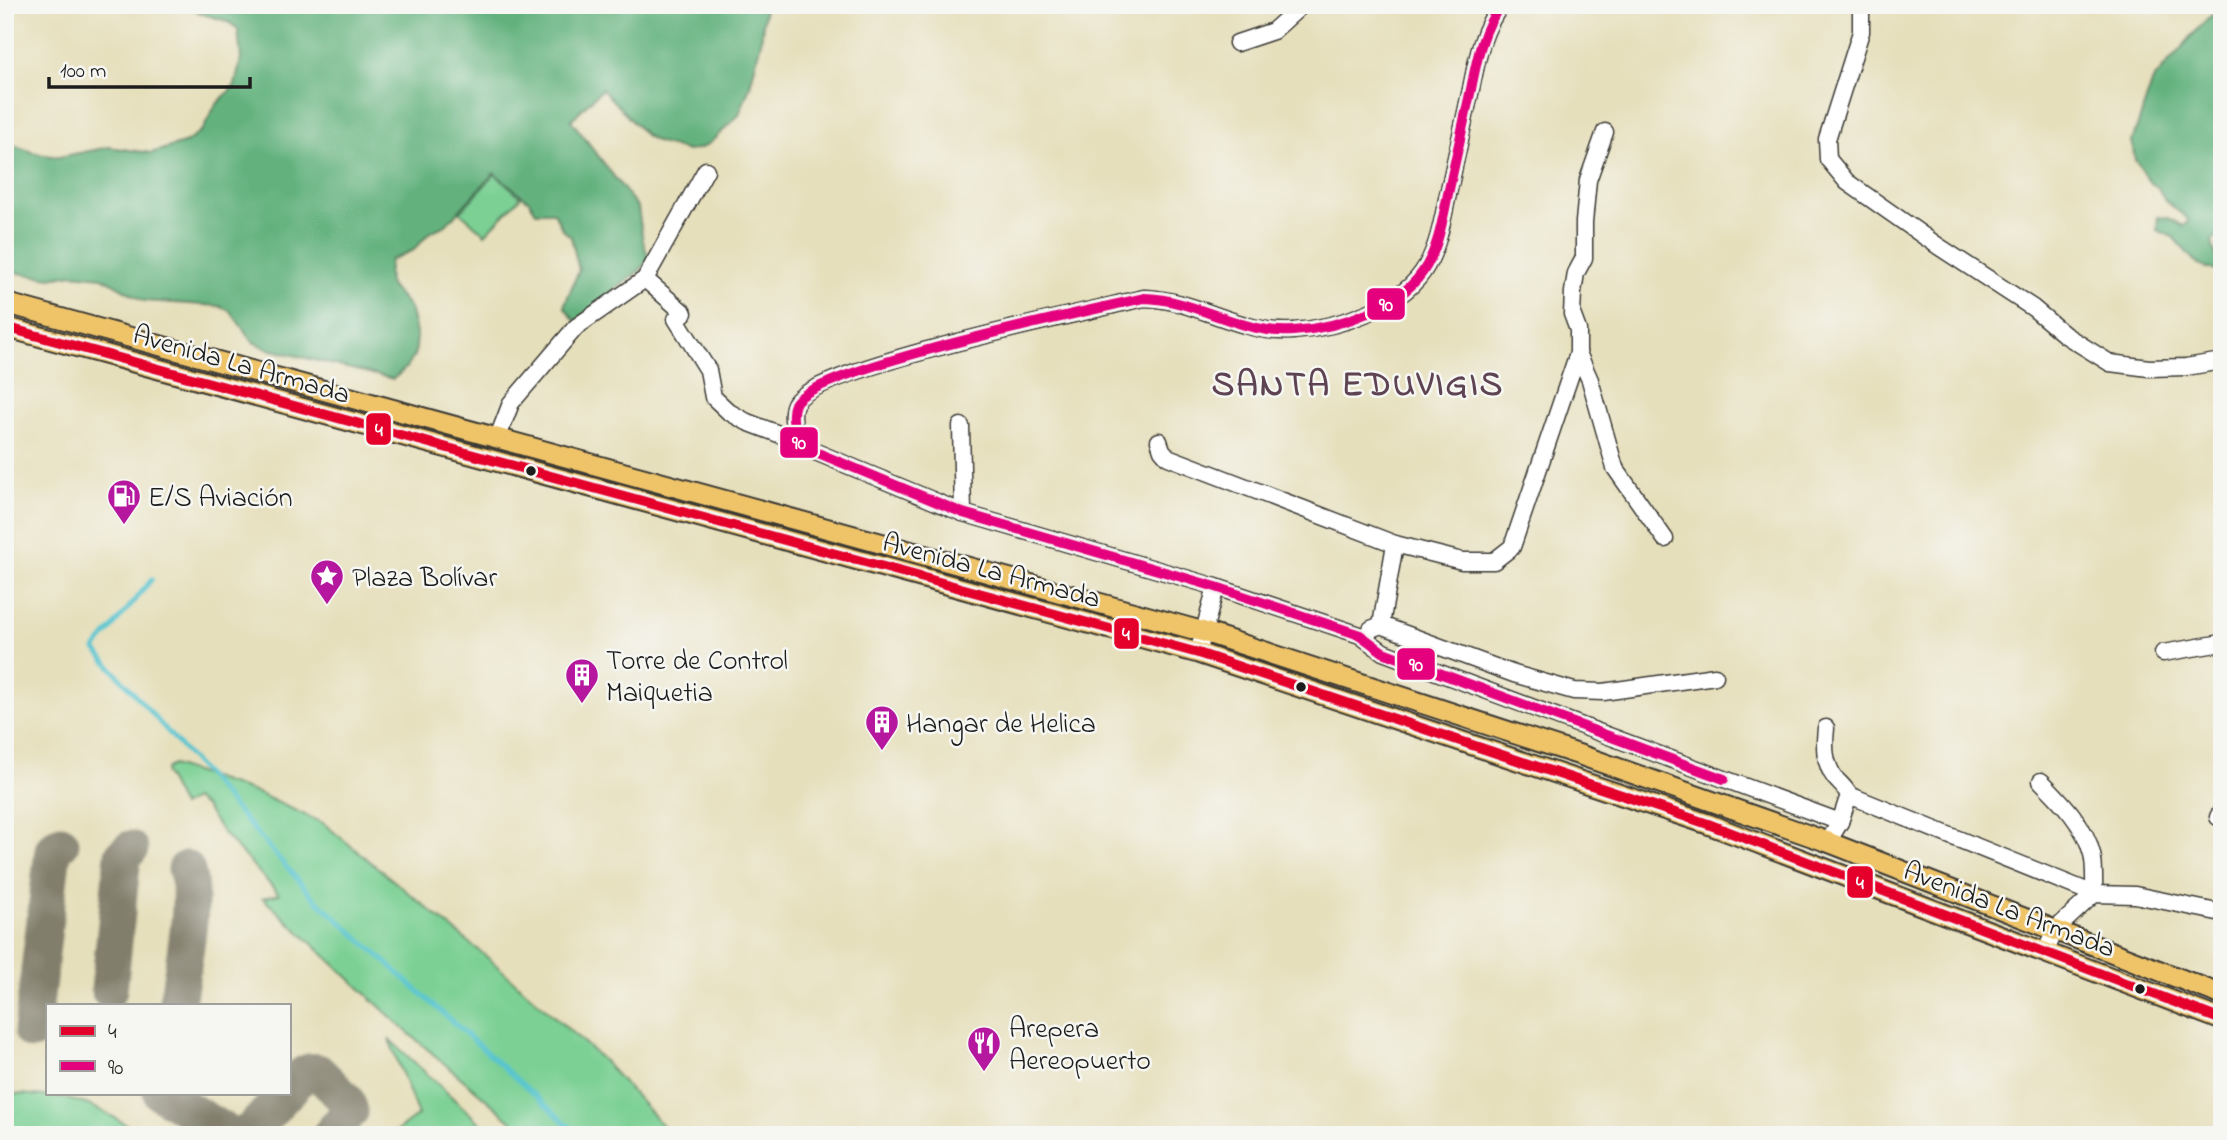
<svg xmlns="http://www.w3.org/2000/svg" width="2227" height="1140" viewBox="0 0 2227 1140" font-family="'Indie Flower',sans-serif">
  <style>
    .green { fill: #7bd094; stroke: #4c7658; stroke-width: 2 }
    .forest { fill: #64b27e; stroke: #40674d; stroke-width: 2 }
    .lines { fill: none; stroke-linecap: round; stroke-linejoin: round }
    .stream { stroke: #58c5d0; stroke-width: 4.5 }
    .taxiway { stroke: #817e6c; stroke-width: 37 }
    .minor-casing { stroke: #3a3934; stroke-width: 19 }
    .major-casing { stroke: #3a3934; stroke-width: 23 }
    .minor { stroke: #fff; stroke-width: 16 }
    .major { stroke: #efc469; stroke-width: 19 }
    .bus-1-casing { stroke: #f6f6f2; stroke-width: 16 }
    .bus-2-casing { stroke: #f6f6f2; stroke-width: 16 }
    .bus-1 { stroke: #e4002b; stroke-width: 10 }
    .bus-2 { stroke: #e5007d; stroke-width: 10 }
    .bus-dot { fill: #1c1c1c; stroke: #f6f6f2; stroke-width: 2.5 }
    .labels { text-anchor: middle; stroke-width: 5; stroke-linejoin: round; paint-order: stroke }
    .street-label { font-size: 28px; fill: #1c1c1c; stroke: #f6f6f2 }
    .poi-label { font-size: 28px; fill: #1c1c1c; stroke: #f6f6f2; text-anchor: start }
    .district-label { font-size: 35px; font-weight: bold; letter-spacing: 2px; fill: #5e4453; stroke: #f6f6f2 }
    .line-badge { stroke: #f6f6f2; stroke-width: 2.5 }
    .badge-label { font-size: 19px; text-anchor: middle; font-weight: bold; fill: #fff }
  </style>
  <rect width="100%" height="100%" fill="#f6f6f2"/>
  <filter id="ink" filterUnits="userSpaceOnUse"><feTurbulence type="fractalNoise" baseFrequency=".0143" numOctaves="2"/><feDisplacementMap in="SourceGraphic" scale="14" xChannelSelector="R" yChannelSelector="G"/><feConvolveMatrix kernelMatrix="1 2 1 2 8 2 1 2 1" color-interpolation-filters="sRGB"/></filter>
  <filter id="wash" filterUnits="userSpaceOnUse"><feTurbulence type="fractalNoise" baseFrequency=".00686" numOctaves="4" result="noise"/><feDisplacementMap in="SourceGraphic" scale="28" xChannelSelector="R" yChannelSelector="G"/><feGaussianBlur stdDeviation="1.57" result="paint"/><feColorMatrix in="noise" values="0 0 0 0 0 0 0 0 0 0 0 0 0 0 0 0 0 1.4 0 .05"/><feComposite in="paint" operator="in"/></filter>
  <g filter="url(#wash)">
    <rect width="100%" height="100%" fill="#e6dfbb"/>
    <g class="green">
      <path d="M495 174 521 197 485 234 460 212Z"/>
      <path d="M173 765 257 793 323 823 487 957 602 1059 671 1135H528L405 1030 263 898 279 894 223 833 205 807 194 799 182 806 165 773 167 768Z"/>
      <path d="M389 1039 493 1135H391L418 1115Z"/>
      <path d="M5 1093C26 1095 47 1095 67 1099 95 1104 119 1120 143 1135H5Z"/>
    </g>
    <g class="forest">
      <path d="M190 5H765L761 42 750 86 739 115 711 142 701 148 688 151 659 143 646 136 602 89 571 120 638 208 643 241 649 259 640 270 575 321 564 306 579 270 571 237 562 229 554 212H536L529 201 494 173 446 225 430 232 414 250 390 260C384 295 395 285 409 307 412 312 412 319 414 323 421 351 414 363 393 379L268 349 253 342 230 311 219 306 144 301 102 277 72 274 51 278 5 271V142L38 154 59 157 109 147 151 153 187 142 203 129 215 106 235 85 241 59 238 30C225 14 201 20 190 5Z"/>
      <path d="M2222 6V229L2212 242 2220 268 2216 271 2198 265 2173 237 2157 230 2158 216 2168 218 2183 226 2187 224 2189 220 2165 200 2158 188 2151 183 2135 160 2132 142 2153 80 2205 21Z"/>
    </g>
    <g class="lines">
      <path class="stream" d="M152 579 95 649 312 896 579 1135"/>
      <g class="taxiway">
        <path d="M109 990 123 855 130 849"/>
        <path d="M177 1005C181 972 198 898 186 869"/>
        <path d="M32 1031 53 850 61 843"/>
        <path d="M289 1090C298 1080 304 1069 318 1072L346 1100 350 1111 330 1135"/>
        <path d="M161 1093 230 1135"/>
        <path d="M243 1135 252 1130 286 1093"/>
      </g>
    </g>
  </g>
  <g filter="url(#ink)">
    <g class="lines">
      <g class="minor-casing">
        <g id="minor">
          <path d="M1501 5C1482 30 1477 59 1471 89 1463 124 1456 159 1448 194 1443 217 1439 244 1427 265 1404 307 1338 328 1293 331 1241 335 1196 299 1144 298 1094 310 810 369 795 404 790 415 795 430 797 441L806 448 963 513 1216 587 1360 635 1383 652 1840 822"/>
          <path d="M1861 5V32L1827 139 1828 159 1847 182 1938 246 2033 308 2065 335 2110 363 2149 368 2186 367 2222 361"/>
          <path d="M1237 43 1273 31 1302 5"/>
          <path d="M645 279 684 313 676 319 708 370 713 397 729 412 747 422 797 441"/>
          <path d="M1578 353 1590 380 1615 468 1665 539"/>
          <path d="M961 426 963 513"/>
          <path d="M498 437 511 403 576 327 645 279 706 170"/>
          <path d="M1159 441 1162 450 1168 457 1395 544 1462 561H1494L1512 547 1578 353V330L1572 314 1573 292 1576 273 1584 258V222L1588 180 1605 132"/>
          <path d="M1381 625 1514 674 1574 691 1603 692 1715 676"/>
          <path d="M1371 629 1381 625 1395 544"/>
          <path d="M1198 653 1216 587"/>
          <path d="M2163 653 2222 643"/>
          <path d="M1826 728C1824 746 1824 763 1835 778 1840 784 1845 787 1849 795L1840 822 1828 842"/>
          <path d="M1849 795 2094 894C2094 881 2095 866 2092 854 2085 825 2062 802 2041 781"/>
          <path d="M2222 810 2218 817 2222 818"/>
          <path d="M2046 951 2055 930 2094 894 2135 895 2222 913"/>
        </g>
      </g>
      <g class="major-casing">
        <g id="major">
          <path d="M5 303 1204 632 1583 756 1828 842 2222 995"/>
          <path d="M5 327 1198 653 1708 824 2222 1020"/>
        </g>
      </g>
      <use href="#minor" class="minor"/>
      <use href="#major" class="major"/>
      <g class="bus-1-casing">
        <path id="bus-1" d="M5 327 1198 653 1708 824 2222 1020"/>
      </g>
      <g class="bus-2-casing">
        <path id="bus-2" d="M1501 5C1482 30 1477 59 1471 89 1463 124 1456 159 1448 194 1443 217 1439 244 1427 265 1404 307 1338 328 1293 331 1241 335 1196 299 1144 298 1094 310 810 369 795 404 790 415 795 430 797 441L806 448 963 513 1216 587 1360 635 1383 652 1724 779"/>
      </g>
      <use href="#bus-1" class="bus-1"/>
      <use href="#bus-2" class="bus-2"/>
    </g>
  </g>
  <defs>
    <g id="fuel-pin" transform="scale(1.75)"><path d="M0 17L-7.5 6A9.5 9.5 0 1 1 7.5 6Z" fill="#b5179e" stroke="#f6f6f2"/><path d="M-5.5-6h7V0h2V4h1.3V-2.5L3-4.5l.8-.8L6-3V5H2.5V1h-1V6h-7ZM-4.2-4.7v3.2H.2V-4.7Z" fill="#fff"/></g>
    <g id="sight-pin" transform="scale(1.75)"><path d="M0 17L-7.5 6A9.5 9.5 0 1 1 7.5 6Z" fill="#b5179e" stroke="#f6f6f2"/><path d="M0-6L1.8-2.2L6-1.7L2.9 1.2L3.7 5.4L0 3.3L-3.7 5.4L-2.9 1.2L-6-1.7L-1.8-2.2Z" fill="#fff"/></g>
    <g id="building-pin" transform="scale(1.75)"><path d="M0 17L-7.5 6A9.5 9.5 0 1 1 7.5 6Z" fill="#b5179e" stroke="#f6f6f2"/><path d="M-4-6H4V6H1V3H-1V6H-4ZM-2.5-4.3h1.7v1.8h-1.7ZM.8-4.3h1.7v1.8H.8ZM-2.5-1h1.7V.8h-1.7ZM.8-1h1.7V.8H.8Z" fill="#fff"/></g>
    <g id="restaurant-pin" transform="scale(1.75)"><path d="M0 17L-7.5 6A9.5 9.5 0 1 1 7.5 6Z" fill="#b5179e" stroke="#f6f6f2"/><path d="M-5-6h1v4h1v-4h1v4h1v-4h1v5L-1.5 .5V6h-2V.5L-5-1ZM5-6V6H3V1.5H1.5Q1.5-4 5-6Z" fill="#fff"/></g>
  </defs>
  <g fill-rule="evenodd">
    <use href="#fuel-pin" x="124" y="496"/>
    <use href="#sight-pin" x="327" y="576"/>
    <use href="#building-pin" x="582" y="675"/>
    <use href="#building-pin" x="882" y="722"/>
    <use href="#restaurant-pin" x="984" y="1043"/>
  </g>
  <g class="bus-dot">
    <circle cx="531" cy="471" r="6"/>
    <circle cx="1301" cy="687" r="6"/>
    <circle cx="2140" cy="989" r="6"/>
  </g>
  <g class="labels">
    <g class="street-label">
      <text transform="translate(242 363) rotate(16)" y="10">Avenida La Armada</text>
      <text transform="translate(992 569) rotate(15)" y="10">Avenida La Armada</text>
      <text transform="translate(2010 908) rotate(21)" y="10">Avenida La Armada</text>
    </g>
    <g class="poi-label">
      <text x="148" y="506">E/S Aviación</text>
      <text x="352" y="586">Plaza Bolívar</text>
      <text x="606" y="669">Torre de Control<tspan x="606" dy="32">Maiquetia</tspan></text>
      <text x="906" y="732">Hangar de Helica</text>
      <text x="1009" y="1037">Arepera<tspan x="1009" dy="32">Aereopuerto</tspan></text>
    </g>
    <g class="district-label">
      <text x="1358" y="395">SANTA EDUVIGIS</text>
    </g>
  </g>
  <g class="line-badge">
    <rect x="1366" y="287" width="40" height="34" rx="7" fill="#e5007d"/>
    <rect x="365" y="412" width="27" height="34" rx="7" fill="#e4002b"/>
    <rect x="779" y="426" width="40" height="33" rx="7" fill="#e5007d"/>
    <rect x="1113" y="617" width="27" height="33" rx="7" fill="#e4002b"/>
    <rect x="1396" y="647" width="40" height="34" rx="7" fill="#e5007d"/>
    <rect x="1846" y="865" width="28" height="34" rx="7" fill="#e4002b"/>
  </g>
  <g class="badge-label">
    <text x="1386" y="311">90</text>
    <text x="379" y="436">4</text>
    <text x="799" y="449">90</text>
    <text x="1126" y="640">4</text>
    <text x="1416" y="671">90</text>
    <text x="1860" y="889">4</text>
  </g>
  <rect width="2227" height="1140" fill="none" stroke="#f6f6f2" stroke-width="28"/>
  <rect x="46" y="1004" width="245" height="91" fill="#f6f6f2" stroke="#9f9f9c" stroke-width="2"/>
  <rect x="60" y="1026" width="35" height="10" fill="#e4002b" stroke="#9f9f9c" stroke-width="2"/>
  <text x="108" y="1038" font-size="21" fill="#1c1c1c">4</text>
  <rect x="60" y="1061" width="35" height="10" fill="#e5007d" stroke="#9f9f9c" stroke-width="2"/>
  <text x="108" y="1074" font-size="21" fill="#1c1c1c">90</text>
  <path d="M49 77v10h201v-10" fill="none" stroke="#1c1c1c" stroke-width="3.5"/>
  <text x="60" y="77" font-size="21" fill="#1c1c1c" stroke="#f6f6f2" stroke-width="5" paint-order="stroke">100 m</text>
</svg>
